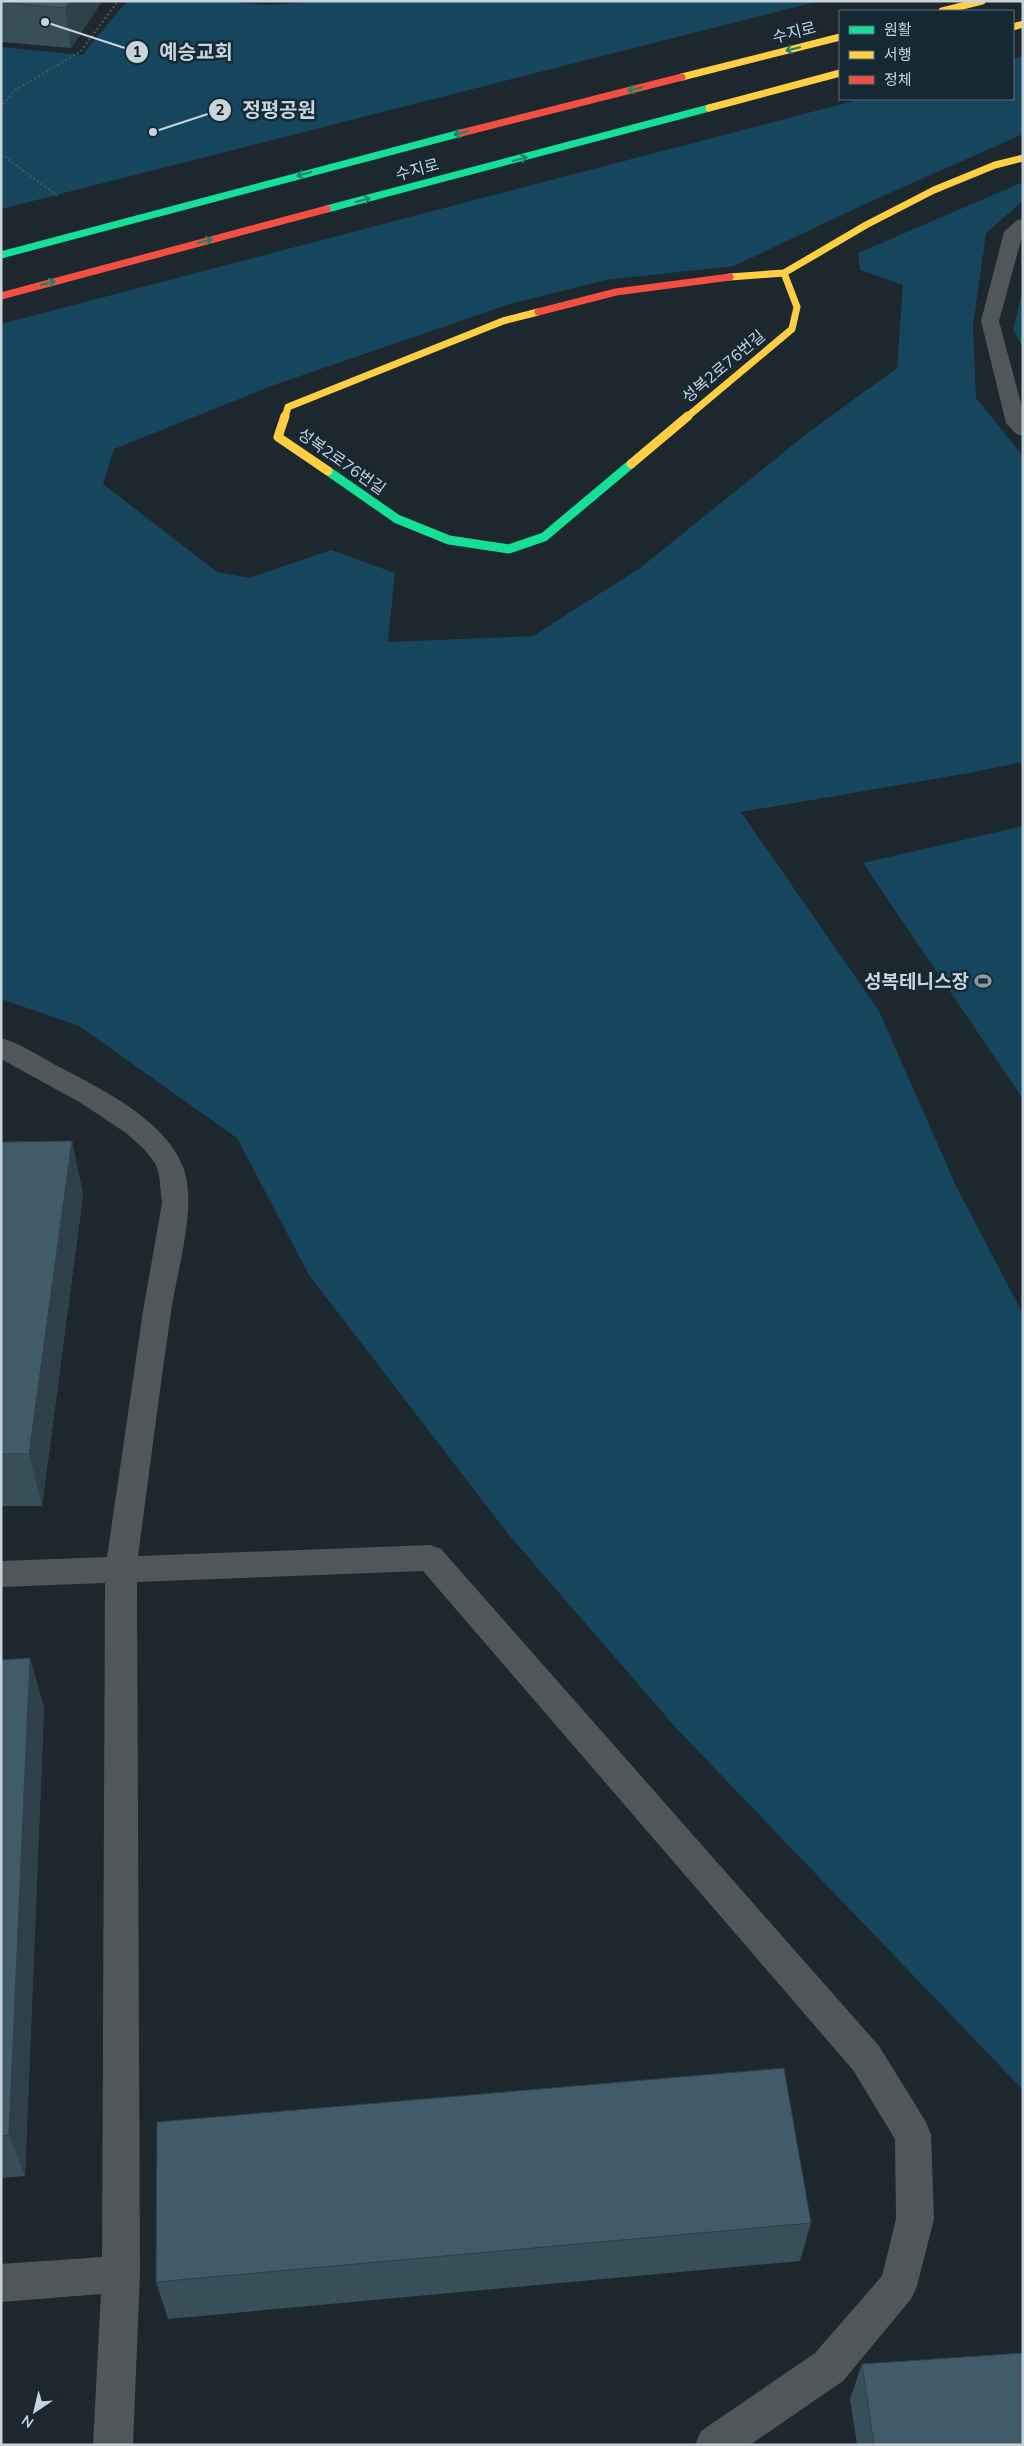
<svg xmlns="http://www.w3.org/2000/svg" width="1024" height="2446" viewBox="0 0 1024 2446" font-family="Mulish,'Noto Sans KR',sans-serif">
  <style>
    .green { fill: #15465e }
    .lines { fill: none; stroke-linecap: round; stroke-linejoin: round }
    .path { stroke: #505558; stroke-width: 2; stroke-dasharray: 2 2.5; stroke-linecap: butt }
    .lane { fill: #515659; fill-rule: evenodd }
    .fast-far1 { stroke: #16e098; stroke-width: 7 }
    .fast { stroke: #16e098; stroke-width: 9 }
    .slow-far1 { stroke: #ffcf43; stroke-width: 7 }
    .slow { stroke: #ffcf43; stroke-width: 9 }
    .jam { stroke: #f24e42; stroke-width: 7 }
    .wall { fill: #384e59 }
    .shaded-wall { fill: #2e4049 }
    .building { fill: #415b68; stroke: #2e4049 }
    .oneway { stroke: #168466 }
    .labels { text-anchor: middle; stroke-width: 5; stroke-linejoin: round; paint-order: stroke }
    .far-street-label { font-size: 16px; fill: #c8d4dc; stroke: #152935 }
    .poi-label { font-size: 19px; font-weight: bold; fill: #c8d4dc; stroke: #152935; text-anchor: end }
    .leader { fill: none; stroke: #c8d4dc; stroke-width: 2 }
    .callout-dot { fill: #c8d4dc; stroke: #152935; stroke-width: 2 }
    .mark-label { font-size: 15px; text-anchor: middle; font-weight: bold; fill: #111 }
    .callout-label { font-size: 20px; text-anchor: middle; font-weight: bold; fill: #c8d4dc; stroke: #152935; stroke-width: 5; stroke-linejoin: round; paint-order: stroke }
  </style>
  <rect width="100%" height="100%" fill="#1c272e"/>
  <g class="green">
    <path d="M127 1H220L269 5 323 1H819L1 209V47L82 55Z"/>
    <path d="M1023 56V134L865 204 734 266 606 280 510 304 274 385 114 449 103 484 217 572 249 578 331 550 395 573 388 642 533 636 640 568 809 432 897 368 903 285 860 270 858 253 1023 182V201L986 233 973 325 976 398 1023 456V762L969 773 741 812 879 1011 956 1186 1023 1314V2090L677 1729 509 1535 309 1275 237 1138 79 1026 1 999V324L861 99H1013V59Z"/>
    <path d="M1023 290V347L1013 330Z"/>
    <path d="M1023 826V1099L863 863Z"/>
  </g>
  <g class="lines">
    <g class="path">
      <path d="M1 108 14 91 81 51 118 1"/>
      <path d="M1 154 59 197"/>
    </g>
    <g class="lane">
      <path d="M1023 219V233L999 321 1023 411V436L1016 434 1006 423 981 321 1004 232 1017 220Z"/>
      <path d="M1 1038C19 1043 36 1054 52 1063 95 1086 165 1118 183 1167 198 1205 177 1270 171 1312 159 1393 149 1475 138 1556L430 1545 441 1549 879 2046 926 2122 931 2135 934 2219 917 2286 911 2299 843 2381 750 2445H695L701 2431 815 2353 882 2276 896 2219 895 2139 853 2070 423 1571 137 1582 140 2274 133 2445H93L101 2294 1 2302V2264L102 2257 105 1583 1 1587V1561L107 1557 143 1311 162 1203 159 1174 155 1163 144 1149 126 1133 81 1103 1 1059Z"/>
    </g>
    <g class="fast-far1">
      <path d="M327 209 709 108"/>
      <path d="M1 255 461 133"/>
    </g>
    <path class="fast" d="M328 471 397 519 449 540 509 549 544 537 631 464"/>
    <g class="slow-far1">
      <path d="M942 11 982 1"/>
      <path d="M1013 27 1023 24"/>
      <path d="M682 77 840 37"/>
      <path d="M709 108 840 73"/>
      <path d="M730 277 784 273 866 225 934 190 995 165 1023 158"/>
      <path d="M285 417 288 407 503 321 538 312"/>
      <path d="M687 417 792 329 797 307 784 273"/>
    </g>
    <g class="slow">
      <path d="M285 416 278 437 328 471"/>
      <path d="M631 464 688 416"/>
    </g>
    <g class="jam">
      <path d="M461 133 682 77"/>
      <path d="M1 296 327 209"/>
      <path d="M538 312 616 292 730 277"/>
    </g>
  </g>
  <g class="wall">
    <path d="M1 1H102L71 48 1 42Z"/>
    <path d="M72 1141 83 1195 42 1506H1V1142Z"/>
    <path d="M30 1658 44 1708 25 2176 1 2178V1660Z"/>
    <path d="M811 2223 800 2261 168 2319 156 2282Z"/>
    <path d="M862 2364 1023 2445H857L850 2399Z"/>
  </g>
  <g class="shaded-wall">
    <path d="M70 1H102L71 48 65 8Z"/>
    <path d="M72 1141 83 1195 42 1506 29 1454Z"/>
    <path d="M30 1658 44 1708 25 2176 9 2135Z"/>
  </g>
  <g class="building">
    <path d="M1 1H70L65 8 1 2Z"/>
    <path d="M72 1141 29 1454H1V1142Z"/>
    <path d="M30 1658 9 2135 1 2136V1660Z"/>
    <path d="M784 2068 811 2223 156 2282 157 2122Z"/>
    <path d="M1023 2353V2445H874L862 2364Z"/>
  </g>
  <defs><path id="oneway-shaft" d="M-6 0H5M1.5-3L5.5 0L1.5 3" fill="none" stroke-width="1.6" stroke-linecap="round" stroke-linejoin="round" transform="scale(1.25)"/></defs>
  <g class="oneway">
    <use href="#oneway-shaft" transform="translate(793 49) rotate(166)"/>
    <use href="#oneway-shaft" transform="translate(635 89) rotate(166)"/>
    <use href="#oneway-shaft" transform="translate(461 133) rotate(166)"/>
    <use href="#oneway-shaft" transform="translate(520 159) rotate(-15)"/>
    <use href="#oneway-shaft" transform="translate(304 174) rotate(165)"/>
    <use href="#oneway-shaft" transform="translate(363 200) rotate(-15)"/>
    <use href="#oneway-shaft" transform="translate(205 241) rotate(-15)"/>
    <use href="#oneway-shaft" transform="translate(48 283) rotate(-15)"/>
  </g>
  <defs>
    <g id="stadium-bare" transform="scale(1.35)"><path d="M0-5a6.5 5 0 1 0 0 10a6.5 5 0 1 0 0-10ZM-3.5-1.8h7v3.6h-7Z" fill="#8c979f" stroke="#152935" stroke-width="2.5" paint-order="stroke"/></g>
  </defs>
  <g fill-rule="evenodd">
    <use href="#stadium-bare" x="983" y="981"/>
  </g>
  <g class="labels">
    <g class="far-street-label">
      <text transform="translate(794 32) rotate(-14)" y="6">수지로</text>
      <text transform="translate(417 169) rotate(-15)" y="6">수지로</text>
      <text transform="translate(723 366) rotate(-40)" y="6">성복2로76번길</text>
      <text transform="translate(342 461) rotate(35)" y="6">성복2로76번길</text>
    </g>
    <g class="poi-label">
      <text x="969" y="988">성복테니스장</text>
    </g>
  </g>
  <path class="leader" d="M45 22L137 52M153 132L220 110"/>
  <g class="callout-dot">
    <circle cx="45" cy="22" r="5"/>
    <circle cx="153" cy="132" r="5"/>
    <circle cx="137" cy="52" r="12"/>
    <circle cx="220" cy="110" r="12"/>
  </g>
  <g class="mark-label">
    <text x="137" y="57">1</text>
    <text x="220" y="115">2</text>
  </g>
  <g class="callout-label">
    <text x="196" y="59">예승교회</text>
    <text x="279" y="117">정평공원</text>
  </g>
  <rect width="1024" height="2446" fill="none" stroke="#c8d4dc" stroke-width="5"/>
  <rect x="839" y="10" width="175" height="90" fill="#152935" stroke="#5d6d78"/>
  <rect x="849" y="26" width="25" height="8" fill="#16e098" stroke="#5d6d78"/>
  <text x="884" y="35" font-size="15" fill="#c8d4dc">원활</text>
  <rect x="849" y="51" width="25" height="8" fill="#ffcf43" stroke="#5d6d78"/>
  <text x="884" y="60" font-size="15" fill="#c8d4dc">서행</text>
  <rect x="849" y="76" width="25" height="8" fill="#f24e42" stroke="#5d6d78"/>
  <text x="884" y="85" font-size="15" fill="#c8d4dc">정체</text>
  <g transform="translate(35 2411) rotate(215)" stroke="#152935" stroke-width="4" paint-order="stroke">
  <path d="M0-4L9 19L0 12L-9 19Z" fill="#c8d4dc"/>
  <text y="-8" font-size="14" font-weight="bold" text-anchor="middle" fill="#c8d4dc">N</text>
  </g>
</svg>
